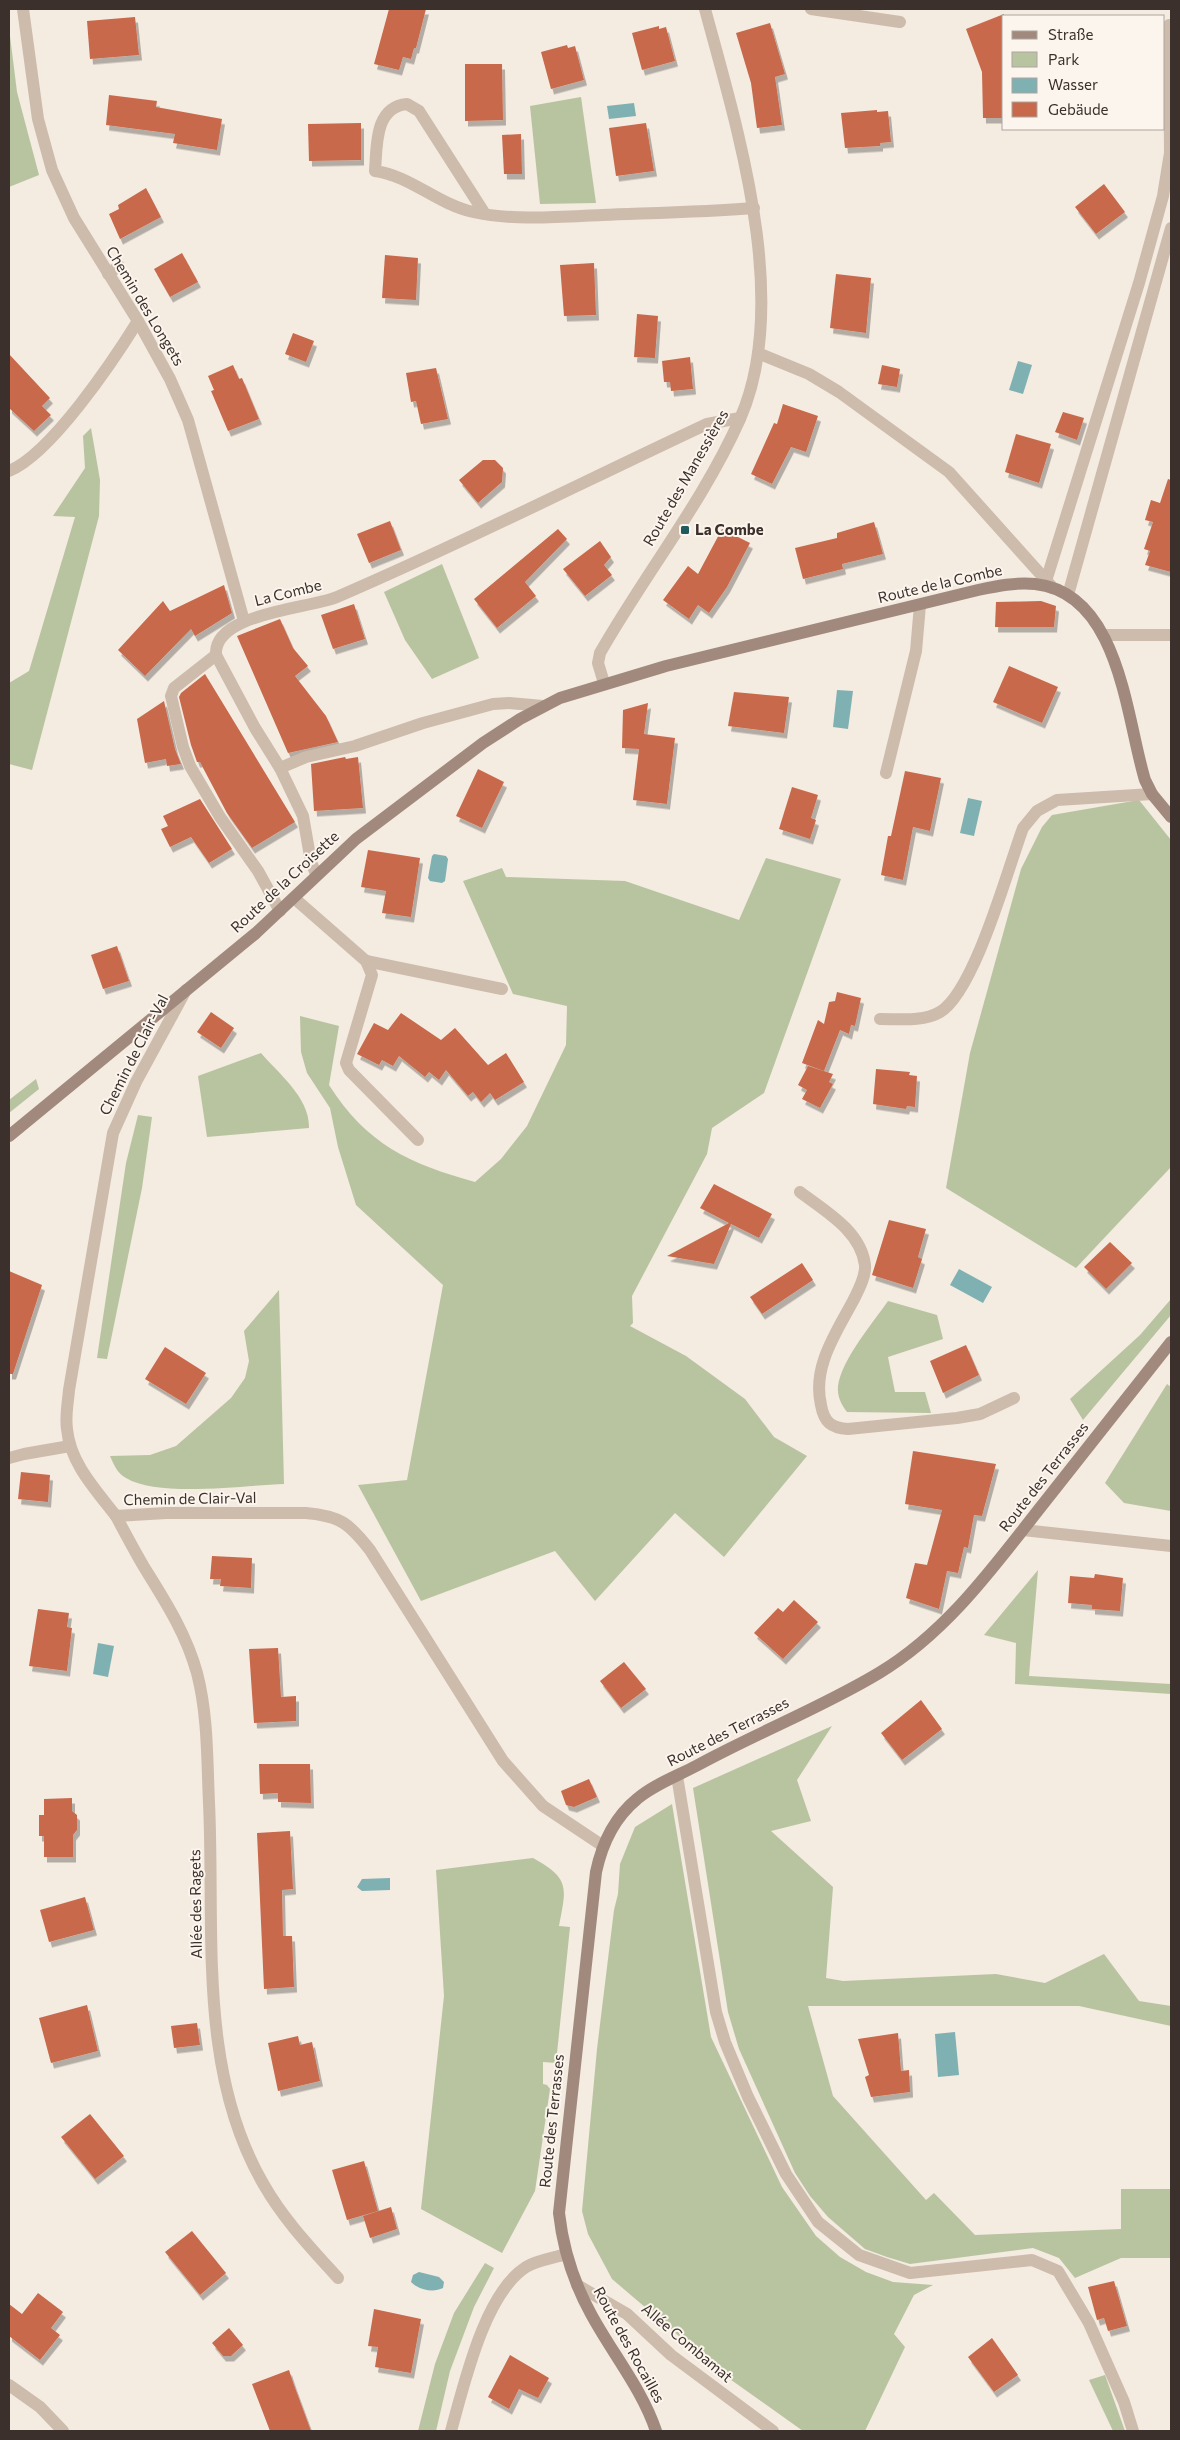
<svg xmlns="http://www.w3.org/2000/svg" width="1180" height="2440" viewBox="0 0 1180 2440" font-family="Commissioner,sans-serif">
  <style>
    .green { fill: #b8c4a0 }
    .water { fill: #7fb0b2 }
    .building { fill: #c8694b; filter: url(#shadow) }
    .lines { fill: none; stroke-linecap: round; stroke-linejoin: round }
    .lane { stroke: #cdbbac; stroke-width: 12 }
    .street { stroke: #cdbbac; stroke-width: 12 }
    .secondary { stroke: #a18a7d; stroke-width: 12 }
    .poi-dot { fill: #1f5a5e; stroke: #fbf5ee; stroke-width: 2 }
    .labels { text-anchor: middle; stroke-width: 4; stroke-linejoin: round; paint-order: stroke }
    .street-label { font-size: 15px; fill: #3b302b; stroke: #fbf5ee }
    .poi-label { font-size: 15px; font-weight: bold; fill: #3b302b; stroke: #fbf5ee; text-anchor: start }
  </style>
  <defs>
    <filter id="shadow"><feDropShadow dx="3" dy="5.5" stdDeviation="0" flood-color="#0004"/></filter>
  </defs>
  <rect width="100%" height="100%" fill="#f4ebe1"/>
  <g class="green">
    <path d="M9 28 17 92 39 175 9 187Z"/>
    <path d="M581 97 596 203 540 204 530 106Z"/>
    <path d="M91 428 100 480 99 516 32 770 9 764V683L29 671 75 517 53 516 85 468 83 436Z"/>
    <path d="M442 564 479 658 432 679 405 640 384 592Z"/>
    <path d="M1139 800 1171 840V1167L1076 1268 946 1188 970 1053 1021 869 1042 827 1052 815Z"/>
    <path d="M766 858 841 879 764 1093 712 1128 707 1154 632 1296 633 1323 630 1326 686 1356 745 1399 774 1437 807 1456 724 1557 675 1513 595 1601 555 1551 421 1601 358 1485 407 1480 443 1285 356 1205 338 1147 330 1108 307 1073 301 1052 300 1016 339 1026 329 1085C366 1144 410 1164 475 1182L501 1159 527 1126 566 1045 567 1006 513 994 463 881 502 868 506 877 625 881 739 920Z"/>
    <path d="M261 1053C279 1074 310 1098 309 1128L207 1137 198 1076Z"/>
    <path d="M36 1079 39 1089 9 1113V1100Z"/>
    <path d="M138 1115 152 1117 142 1188 107 1359 97 1358 126 1163Z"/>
    <path d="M279 1290 284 1484C244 1485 159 1498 126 1478 117 1473 114 1465 110 1456L150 1455 176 1446 231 1398 245 1378 249 1361 244 1331Z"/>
    <path d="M1171 1299V1315L1083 1420 1070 1399 1140 1335Z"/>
    <path d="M888 1301 937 1315 943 1339 888 1357 895 1392H925L931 1413 847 1412C841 1404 837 1396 838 1386 842 1359 872 1324 888 1301Z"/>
    <path d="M1167 1384 1171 1387V1511L1124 1503 1105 1483Z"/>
    <path d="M1038 1570 1029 1676 1171 1684V1694L1015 1684 1016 1643 984 1635Z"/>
    <path d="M832 1726 797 1780 811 1821 771 1831 833 1887 826 1978 843 1981 996 1974 1045 1983 1104 1954 1139 2001 1171 2006V2026L1079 2006H808L833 2096 926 2200 934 2193 975 2235 1121 2229V2189H1171V2258H1121L1075 2278 1059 2258 1033 2248 910 2264 887 2257 865 2249 828 2217 810 2196 795 2173 739 2049 728 2012 693 1788Z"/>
    <path d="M672 1804 711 2037 782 2187 816 2236 840 2257 866 2272 893 2282 933 2285 914 2295 894 2334 905 2347 865 2431H803L727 2377 612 2279 588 2234 582 2211 597 2049 614 1910 618 1894 620 1864 635 1827Z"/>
    <path d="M533 1858C571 1879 566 1888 559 1926L570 1927 556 2063 543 2062V2084L547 2085 550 2089 535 2191 502 2253 421 2209 444 1996 436 1870Z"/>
    <path d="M485 2263 494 2268 474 2307 450 2371 436 2431H418L435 2364 454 2313Z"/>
    <path d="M1105 2375 1125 2431H1113L1089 2380Z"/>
  </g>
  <g class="water">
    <path d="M634 103 636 116 609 119 607 106Z"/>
    <path d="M1018 361 1032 365 1023 394 1009 390Z"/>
    <path d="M837 690 853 691 848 729 833 727Z"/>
    <path d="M968 798 982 801 974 836 960 833Z"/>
    <path d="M434 854 446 856 448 859 445 881 442 883 430 881 428 878 432 856Z"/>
    <path d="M959 1269 992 1287 983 1303 950 1285Z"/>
    <path d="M98 1643 114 1646 108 1677 93 1674Z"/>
    <path d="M390 1878V1890L362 1891 357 1887 362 1879Z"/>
    <path d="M955 2032 959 2075 938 2077 935 2034Z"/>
    <path d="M419 2272 439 2277 444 2282 443 2288C433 2293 419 2290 411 2282L413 2275Z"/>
  </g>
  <g class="building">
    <path d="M389 9H426L416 48H414L411 59 403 57 399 70 374 64Z"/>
    <path d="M1004 14V118H983L982 72 966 29Z"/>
    <path d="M135 17 139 55 90 59 87 21Z"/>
    <path d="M770 23 785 74 775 77 782 125 757 128 751 83 736 33Z"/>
    <path d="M659 26V29L666 27 675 61 642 70 632 33Z"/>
    <path d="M567 45 568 48 575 46 584 80 551 89 541 52Z"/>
    <path d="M465 64H502L503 120 465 121Z"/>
    <path d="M109 95 157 101 156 107 222 119 217 150 173 143 175 134 106 125Z"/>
    <path d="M877 110V112L888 111 891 142 880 143V146L845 148 841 113Z"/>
    <path d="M361 123V160L309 161 308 124Z"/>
    <path d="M646 123 654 171 616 176 609 128Z"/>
    <path d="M521 134 522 174H504L502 135Z"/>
    <path d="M1104 184 1125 212 1096 234 1075 207Z"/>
    <path d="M146 188 161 217 120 239 109 214 119 209 118 205Z"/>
    <path d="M182 253 198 282 170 297 154 269Z"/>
    <path d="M385 255 418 258 416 300 382 298Z"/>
    <path d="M594 263 596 315 564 316 560 265Z"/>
    <path d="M836 274 871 278 866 333 830 328Z"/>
    <path d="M637 314 658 316 655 358 634 357Z"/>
    <path d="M293 333 314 341 306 362 285 354Z"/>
    <path d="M9 354 50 398 42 406 51 415 34 431 9 408Z"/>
    <path d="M690 357 693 389 671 391 670 382H664L662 361Z"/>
    <path d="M233 365 239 379 242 378 259 419 228 431 211 391 214 390 208 376Z"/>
    <path d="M882 365 900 369 897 387 878 384Z"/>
    <path d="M436 368 448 419 421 424 416 401 411 402 406 373Z"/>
    <path d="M783 404 818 416 806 452 791 447 772 484 751 474 774 423 777 424Z"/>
    <path d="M1063 412 1084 418 1077 440 1055 432Z"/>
    <path d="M1016 434 1051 444 1039 483 1005 472Z"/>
    <path d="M483 460H495L503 468 502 482 478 503 459 480Z"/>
    <path d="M1168 479 1171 480V572L1145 565 1150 551 1144 549 1153 522 1145 520 1151 500 1160 503Z"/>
    <path d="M390 521 401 550 369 563 357 534Z"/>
    <path d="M874 522 883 554 842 564 843 569 803 579 795 548 837 538V533Z"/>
    <path d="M558 529 567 539 525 582 536 596 497 628 474 599Z"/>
    <path d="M722 529 750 543 727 587 709 613 698 605 689 619 663 600 688 566 698 574Z"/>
    <path d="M600 541 611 557 604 565 612 575 585 596 563 569Z"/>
    <path d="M224 585 232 613 195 636 191 629 145 676 118 650 163 601 170 611Z"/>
    <path d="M1041 601 1056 606 1054 627H995L996 602Z"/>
    <path d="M354 604 365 639 333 649 321 615Z"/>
    <path d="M280 619 293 648 308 666 295 676 326 716 338 742 288 753 237 636Z"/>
    <path d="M1009 666 1058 687 1042 723 993 702Z"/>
    <path d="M205 674 295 822 252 848 227 813 200 762H197L191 745 179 697 181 693Z"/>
    <path d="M734 692 789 697 784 733 728 726Z"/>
    <path d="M164 701 175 749 181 764 167 766 166 759 145 763 137 719Z"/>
    <path d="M648 703 644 734 675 738 667 804 633 800 639 749 622 748 623 710Z"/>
    <path d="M345 757 346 759 358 757 363 808 314 811 311 764Z"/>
    <path d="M478 769 504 782 482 828 456 816Z"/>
    <path d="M905 771 941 778 930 831 913 827 903 880 881 875 888 836H891Z"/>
    <path d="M792 787 818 795 811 818 816 820 810 839 779 829Z"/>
    <path d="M200 799 232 849 209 863 191 837 170 847 161 829 168 826 163 816Z"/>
    <path d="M368 850 420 858 411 917 382 913 386 891 361 887Z"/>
    <path d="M117 946 129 981 103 989 91 955Z"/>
    <path d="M837 992 861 998 855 1026 851 1025 849 1034 840 1030 824 1071 802 1063 818 1020 824 1024 829 1002 835 1001Z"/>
    <path d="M211 1012 234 1028 221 1048 197 1032Z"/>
    <path d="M401 1013 441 1040 455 1028 488 1065 506 1053 524 1082 495 1100 490 1093 481 1102 473 1092 468 1096 446 1070 439 1080 429 1072 425 1077 399 1056 393 1066 382 1060 379 1065 357 1054 374 1023 388 1030Z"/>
    <path d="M808 1066 833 1074 829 1082 833 1084 820 1108 802 1099 807 1090 798 1085Z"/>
    <path d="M876 1069 910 1072 909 1075 917 1076 915 1107 907 1106 906 1109 873 1104Z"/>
    <path d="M714 1184 772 1214 759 1238 731 1224 714 1264 667 1256 729 1223 700 1208Z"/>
    <path d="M889 1220 926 1229 918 1257 922 1259 913 1288 872 1275Z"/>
    <path d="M1110 1242 1132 1263 1106 1289 1084 1267Z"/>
    <path d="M802 1263 813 1280 762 1314 750 1297Z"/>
    <path d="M9 1271 42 1285 13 1374H9Z"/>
    <path d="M966 1345 979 1375 943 1393 930 1361Z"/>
    <path d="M165 1347 206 1373 186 1404 145 1379Z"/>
    <path d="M913 1451 996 1464 982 1516 974 1515 968 1548 964 1547 958 1573 947 1571 939 1609 906 1598 915 1563 927 1565 942 1510 905 1504Z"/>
    <path d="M21 1472 50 1475 48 1502 18 1499Z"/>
    <path d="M212 1556 252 1558 251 1588 220 1586 221 1579H210Z"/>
    <path d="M1095 1574 1123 1578 1120 1611 1092 1609V1605L1068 1603 1070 1576 1094 1578Z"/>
    <path d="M794 1600 818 1622 783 1659 754 1633 778 1608 783 1612Z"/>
    <path d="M38 1609 69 1613 67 1627 72 1628 67 1671 29 1666Z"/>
    <path d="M278 1648 281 1697 296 1696V1721L254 1723 249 1649Z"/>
    <path d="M624 1662 646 1689 621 1708 600 1681Z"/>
    <path d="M921 1700 942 1729 902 1760 881 1733Z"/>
    <path d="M259 1764H310L311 1803 278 1802V1793L260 1794Z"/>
    <path d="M589 1779 597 1797 574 1807 566 1805 561 1791Z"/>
    <path d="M72 1798V1811L77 1815V1830L73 1835V1857H44V1836H39V1815H44V1799Z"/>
    <path d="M290 1831 293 1889 282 1890 283 1936H292L294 1987 264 1989 257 1833Z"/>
    <path d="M85 1897 94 1930 49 1942 40 1910Z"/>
    <path d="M87 2005 98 2051 51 2063 39 2018Z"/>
    <path d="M197 2023 200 2045 174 2048 171 2026Z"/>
    <path d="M898 2033 901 2071 909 2070 910 2092 871 2097 865 2077 869 2075 858 2039Z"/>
    <path d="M298 2036 300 2045 312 2042 320 2081 278 2091 268 2043Z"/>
    <path d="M90 2114 124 2156 95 2179 61 2137Z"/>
    <path d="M364 2161 378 2211 347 2220 332 2170Z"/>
    <path d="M391 2207 397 2229 370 2238 363 2216Z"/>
    <path d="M192 2231 226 2273 200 2295 165 2252Z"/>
    <path d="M1114 2281 1127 2326 1108 2331 1104 2318 1097 2320 1088 2287Z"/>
    <path d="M38 2293 63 2312 51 2328 60 2335 40 2360 9 2336V2304L22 2314Z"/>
    <path d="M374 2309 421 2319 411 2373 375 2367 378 2347 368 2346Z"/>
    <path d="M229 2328 243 2345 231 2356H223L212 2343Z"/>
    <path d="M992 2338 1018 2375 994 2392 968 2357Z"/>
    <path d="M510 2355 549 2378 538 2398 519 2389 509 2409 488 2397Z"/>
    <path d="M289 2370 294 2385 311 2431H270L252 2384Z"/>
  </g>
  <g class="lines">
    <g class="lane">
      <path d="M811 9 900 22"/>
      <path d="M485 214 419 111 407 104C374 107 377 147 375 171 411 176 437 204 473 212 515 221 559 217 602 215 652 213 703 212 754 208"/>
      <path d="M108 274 119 266"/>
      <path d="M9 471C51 454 113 361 138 321"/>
      <path d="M1046 581 1139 283 1163 196 1170 153 1169 25"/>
      <path d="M1068 595 1171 228"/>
      <path d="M886 773 916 651 920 605"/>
      <path d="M294 898 366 961 372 975 346 1063 349 1070 418 1140"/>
      <path d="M366 961 502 989"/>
      <path d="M880 1019C900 1019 923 1022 940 1012 975 991 1008 868 1023 828L1037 811 1057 800 1152 794"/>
      <path d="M800 1192C825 1211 861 1231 865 1265 866 1277 858 1291 853 1301 836 1333 812 1367 821 1405 824 1422 831 1428 848 1429L957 1418 980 1414 1014 1398"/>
      <path d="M677 1776 716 2012 725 2042 748 2097 786 2174 818 2222 859 2255 910 2273 1032 2260 1058 2271 1089 2323 1124 2402 1133 2431"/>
    </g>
    <g class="street">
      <path d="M23 9 38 119 52 170 74 218 138 321 170 379 188 420 244 621"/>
      <path d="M758 353 809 374 839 392 949 472 1053 588"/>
      <path d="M1103 635H1171"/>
      <path d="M216 655 174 688 171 696 183 747 190 766 220 817 258 871 280 911"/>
      <path d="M604 683 598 663 600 653C645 574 703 502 740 419 792 301 737 128 705 9"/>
      <path d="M280 768 306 757 355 746 423 723 493 704 509 703 543 706"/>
      <path d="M316 874 311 862 303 816 280 768 255 728 216 655C213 613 308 609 337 597 461 544 585 481 707 424L740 418"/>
      <path d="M186 990 136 1082 113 1133 69 1390C68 1403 65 1416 67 1429 70 1463 96 1490 116 1516L166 1513H306C340 1516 349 1523 370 1550L503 1761 543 1806 603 1846"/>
      <path d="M9 1458 24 1454 70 1446"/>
      <path d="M116 1516C125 1533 134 1550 144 1567 165 1601 186 1633 197 1673 208 1715 207 1760 209 1803 215 1930 197 2071 264 2185 284 2220 311 2248 338 2278"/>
      <path d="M1023 1530 1171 1546"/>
      <path d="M577 2285 627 2314 671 2355 773 2431"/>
      <path d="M9 2385 40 2407 63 2431"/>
      <path d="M451 2431C464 2385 484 2294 526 2267 537 2260 554 2258 566 2254"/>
    </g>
    <g class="secondary">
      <path d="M9 1136 256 933 356 839 483 743 520 719 560 698 666 666 978 590C997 586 1016 582 1035 584 1120 593 1126 718 1145 780L1152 794 1171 817"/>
      <path d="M656 2431C642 2389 612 2353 591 2314 574 2283 563 2249 559 2213L596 1872C602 1844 615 1817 637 1799 653 1785 677 1776 696 1766 756 1733 821 1708 879 1673 944 1634 990 1572 1036 1513 1081 1456 1126 1399 1171 1342"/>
    </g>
  </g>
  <rect class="poi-dot" x="680" y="525" width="10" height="10" rx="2.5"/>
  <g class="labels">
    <g class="street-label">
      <text transform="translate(145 306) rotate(59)" y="5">Chemin des Longets</text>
      <text transform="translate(686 478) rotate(-60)" y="5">Route des Manessières</text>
      <text transform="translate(940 584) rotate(-13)" y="5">Route de la Combe</text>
      <text transform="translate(288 593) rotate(-14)" y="5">La Combe</text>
      <text transform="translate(285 882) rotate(-43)" y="5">Route de la Croisette</text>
      <text transform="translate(134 1055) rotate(-63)" y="5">Chemin de Clair-Val</text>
      <text transform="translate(1044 1477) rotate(-52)" y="5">Route des Terrasses</text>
      <text transform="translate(190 1499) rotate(-1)" y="5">Chemin de Clair-Val</text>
      <text transform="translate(728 1732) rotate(-27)" y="5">Route des Terrasses</text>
      <text transform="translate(196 1904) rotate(-91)" y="5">Allée des Ragets</text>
      <text transform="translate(552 2121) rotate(-84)" y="5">Route des Terrasses</text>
      <text transform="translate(687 2343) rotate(40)" y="5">Allée Combamat</text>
      <text transform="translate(629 2345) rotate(61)" y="5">Route des Rocailles</text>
    </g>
    <g class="poi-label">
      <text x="695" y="535">La Combe</text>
    </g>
  </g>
  <rect width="1180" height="2440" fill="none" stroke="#3b302b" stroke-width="20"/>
  <rect x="1002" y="15" width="162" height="115" fill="#fbf5ee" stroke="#aea6a0"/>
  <rect x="1012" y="31" width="25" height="8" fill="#a18a7d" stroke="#aea6a0"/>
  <text x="1048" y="40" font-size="15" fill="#3b302b">Straße</text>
  <rect x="1012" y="52" width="25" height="15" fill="#b8c4a0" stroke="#aea6a0"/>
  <text x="1048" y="65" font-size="15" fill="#3b302b">Park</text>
  <rect x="1012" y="78" width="25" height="15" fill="#7fb0b2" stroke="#aea6a0"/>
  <text x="1048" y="90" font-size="15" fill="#3b302b">Wasser</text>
  <rect x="1012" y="102" width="25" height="15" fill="#c8694b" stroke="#aea6a0"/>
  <text x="1048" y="115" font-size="15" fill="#3b302b">Gebäude</text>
</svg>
